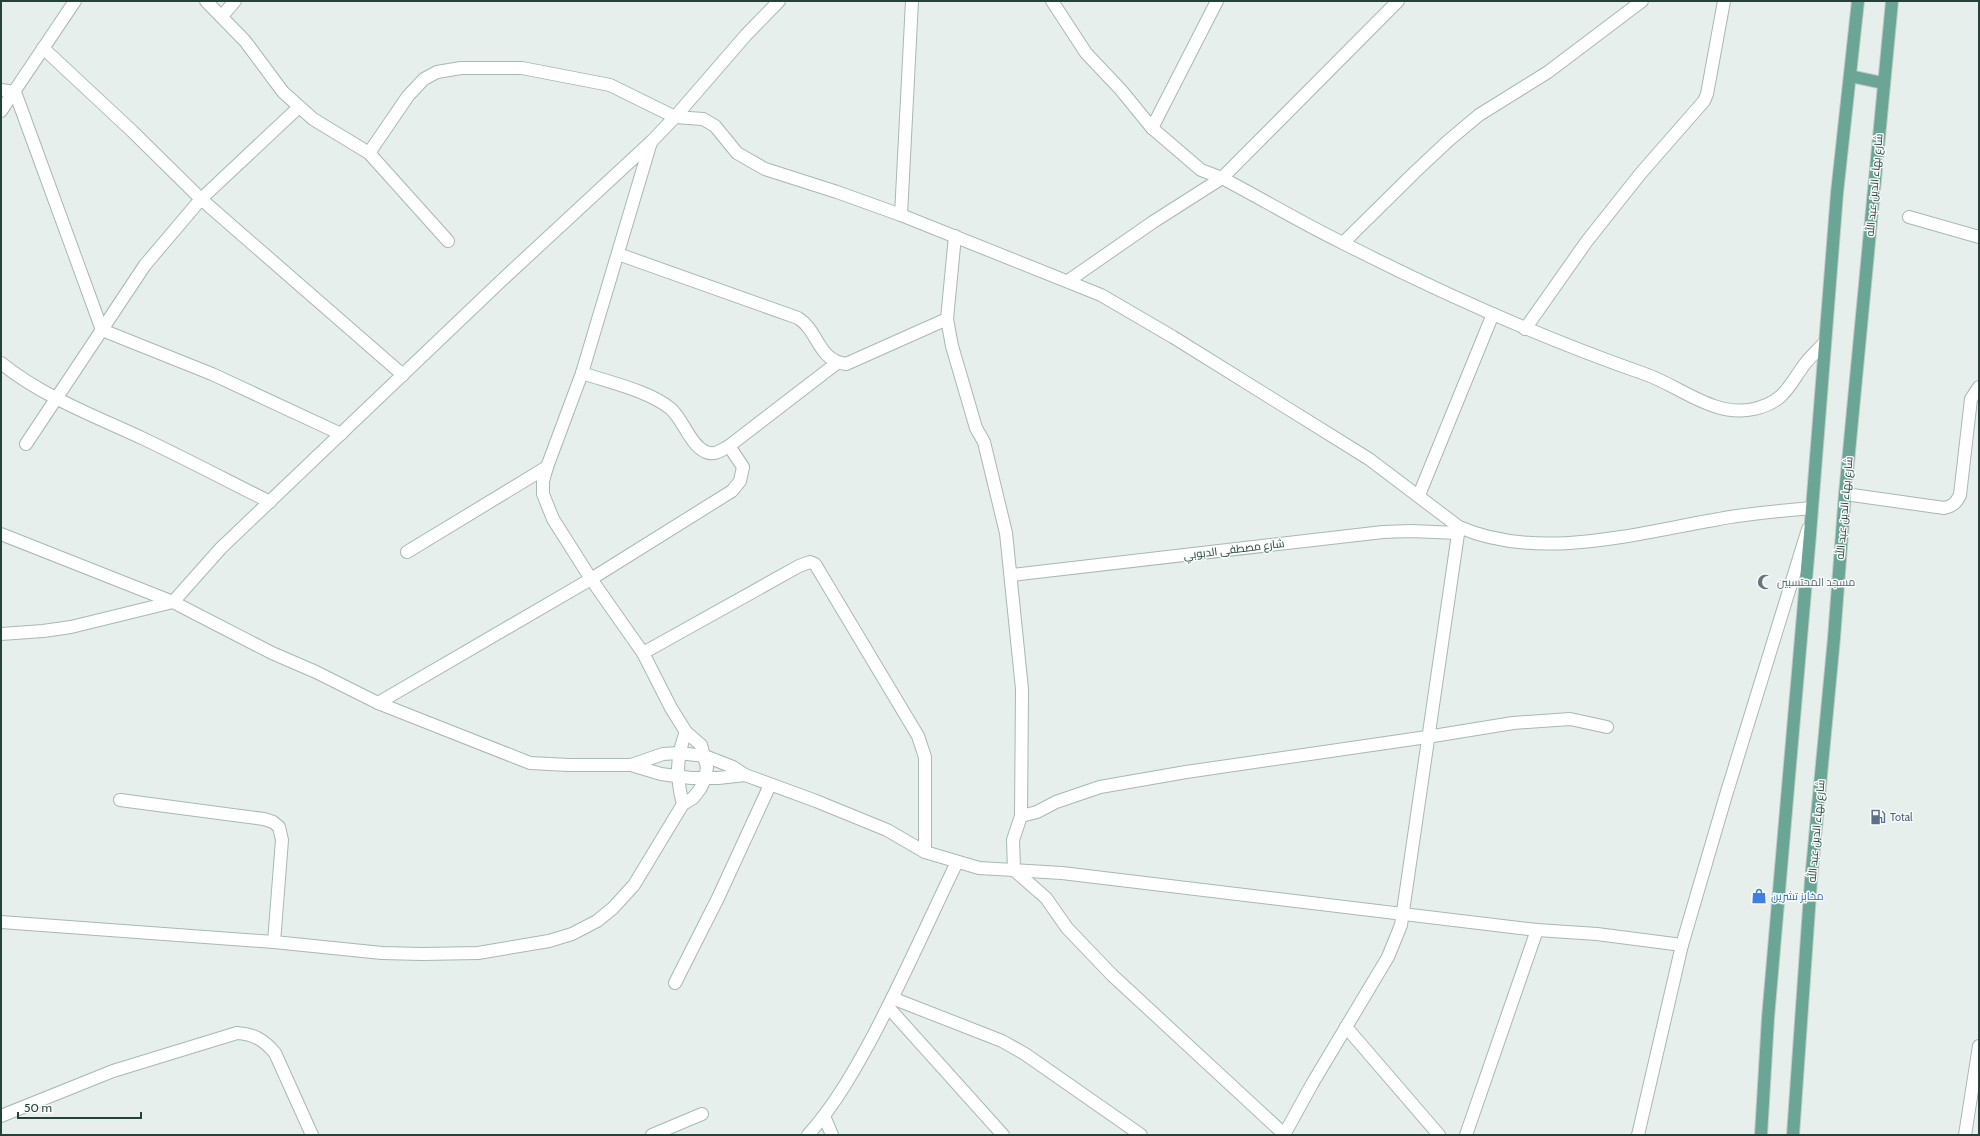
<svg xmlns="http://www.w3.org/2000/svg" width="1980" height="1136" viewBox="0 0 1980 1136" font-family="Cabin,Cairo,sans-serif">
  <style>
    .lines { fill: none; stroke-linecap: round; stroke-linejoin: round }
    .minor-casing { stroke: #a8b8b2; stroke-width: 14 }
    .tertiary-casing { stroke: #a8b8b2; stroke-width: 14 }
    .primary-casing { stroke: #c2cac8; stroke-width: 14 }
    .minor { stroke: #fff; stroke-width: 12 }
    .tertiary { stroke: #fff; stroke-width: 12 }
    .primary { stroke: #6aa596; stroke-width: 12 }
    .labels { text-anchor: middle; stroke-width: 3; stroke-linejoin: round; paint-order: stroke }
    .street-label { font-size: 11px; fill: #24423a; stroke: #f7fbf9 }
    .worship-label { font-size: 11px; fill: #5b616d; stroke: #f7fbf9; text-anchor: start }
    .service-label { font-size: 11px; fill: #4e5e75; stroke: #f7fbf9; text-anchor: start }
    .shop-label { font-size: 11px; fill: #366cbe; stroke: #f7fbf9; text-anchor: start }
  </style>
  <rect width="100%" height="100%" fill="#e6efeb"/>
  <g class="lines">
    <g class="minor-casing">
      <g id="minor">
        <path d="M206 1 245 41 283 92 313 119 369 153 448 241"/>
        <path d="M1052 1 1086 53 1121 90 1152 128 1201 170 1222 178C1262 199 1302 223 1343 243 1441 293 1542 338 1645 374 1680 386 1714 418 1754 409 1784 402 1788 387 1804 365 1810 357 1818 350 1825 342"/>
        <path d="M222 16 235 1"/>
        <path d="M43 48 132 131 201 199 403 375"/>
        <path d="M1 90 15 92 102 330 212 374 341 434"/>
        <path d="M1 111 75 1"/>
        <path d="M1152 128 1217 1"/>
        <path d="M369 153 408 96 424 79 437 72 461 68H522L610 85 675 117 703 119 715 126 737 153 765 169 837 192 901 215 1101 295 1173 337 1369 459 1459 527C1540 562 1636 533 1719 519 1749 513 1781 511 1812 508"/>
        <path d="M901 215 912 1"/>
        <path d="M1909 217 1979 237"/>
        <path d="M955 236 947 319 952 346 976 428 984 442 1006 533 1022 689 1021 816 1013 840 1014 870 1046 898 1067 928 1112 975 1285 1135"/>
        <path d="M1343 243 1415 172 1448 141 1479 115 1548 72 1642 1"/>
        <path d="M618 254 798 318C819 331 817 360 846 364L947 319"/>
        <path d="M1068 281 1153 222 1222 178 1398 1"/>
        <path d="M1525 329 1587 241 1641 173 1704 101 1707 94 1724 1"/>
        <path d="M1 363C43 397 95 416 144 439 186 459 228 481 270 502"/>
        <path d="M582 373C608 382 650 391 671 409 684 421 690 445 706 452 715 456 721 450 729 446L837 363"/>
        <path d="M26 444 145 265 201 199 299 107"/>
        <path d="M1845 494 1944 508C1953 506 1956 503 1960 495L1971 399 1979 387"/>
        <path d="M1419 495 1493 314"/>
        <path d="M407 552 547 467"/>
        <path d="M1011 575 1383 532 1411 531 1458 533"/>
        <path d="M1 634 43 631 71 627 173 602 221 548 502 280 651 142 675 117 746 35 779 1"/>
        <path d="M643 653 799 566 810 562 815 564 918 736 925 757V852"/>
        <path d="M378 703 591 579 732 491 740 481 743 467 729 446"/>
        <path d="M120 800 264 819 273 822 279 827 282 840 274 942"/>
        <path d="M683 804C676 778 676 757 686 732"/>
        <path d="M1021 816 1037 812 1056 802 1100 787 1186 772 1427 737 1513 723 1570 719 1607 727"/>
        <path d="M1 922 274 942 382 953 422 954 478 953 549 941 572 934 597 921 613 908 634 885 683 804 693 798 700 789 705 779 707 767 701 745 686 732 671 708 643 653 591 579 553 519 543 494V481L547 467 582 373 651 142"/>
        <path d="M675 983 718 898 770 785"/>
        <path d="M892 998 1002 1041 1025 1054 1141 1135"/>
        <path d="M888 1007 1003 1135"/>
        <path d="M1346 1027 1439 1135"/>
        <path d="M1 1116 113 1071 237 1033C254 1034 264 1040 275 1053L312 1135"/>
        <path d="M824 1116 832 1135"/>
        <path d="M652 1135 702 1114"/>
        <path d="M808 1135C835 1105 854 1071 873 1036 903 979 929 920 957 862"/>
        <path d="M1284 1135 1312 1084 1388 957 1401 925 1459 527"/>
        <path d="M1466 1135 1537 930"/>
        <path d="M1965 1135 1979 1046"/>
      </g>
    </g>
    <g class="tertiary-casing">
      <g id="tertiary">
        <path d="M1 534 173 602 272 653 316 672 378 703 530 763 569 765H631L661 774 691 778H718L745 775"/>
        <path d="M631 765 663 754 679 753 705 756 733 767 745 775 816 801 887 830 925 852 979 868 1062 873 1537 930 1597 934 1682 945"/>
        <path d="M1638 1135 1682 945 1726 795 1808 529"/>
      </g>
    </g>
    <g class="primary-casing">
      <g id="primary">
        <path d="M1850 76 1883 83"/>
        <path d="M1761 1135 1768 1018 1810 534 1837 193 1858 1"/>
        <path d="M1793 1135 1811 880 1834 638 1845 494 1892 1"/>
      </g>
    </g>
    <use href="#minor" class="minor"/>
    <use href="#tertiary" class="tertiary"/>
    <use href="#primary" class="primary"/>
  </g>
  <defs>
    <g id="mosque-bare" transform="scale(1.2)"><path d="M3.5-4.9A6 6 0 1 0 3.5 4.9A5 5 0 1 1 3.5-4.9Z" fill="#6b7280" stroke="#f7fbf9" stroke-width="2.5" paint-order="stroke"/></g>
    <g id="fuel-bare" transform="scale(1.2)"><path d="M-5.5-6h7V0h2V4h1.3V-2.5L3-4.5l.8-.8L6-3V5H2.5V1h-1V6h-7ZM-4.2-4.7v3.2H.2V-4.7Z" fill="#5c6f8a" stroke="#f7fbf9" stroke-width="2.5" paint-order="stroke"/></g>
    <g id="shop-bare" transform="scale(1.2)"><path d="M-5-2.5h2.3a2.7 3.5 0 0 1 5.4 0H5L5.5 6h-11ZM-1.5-2.5h3a1.5 2.3 0 0 0-3 0Z" fill="#3f7fe0" stroke="#f7fbf9" stroke-width="2.5" paint-order="stroke"/></g>
  </defs>
  <g fill-rule="evenodd">
    <use href="#mosque-bare" x="1765" y="582"/>
    <use href="#fuel-bare" x="1878" y="817"/>
    <use href="#shop-bare" x="1759" y="896"/>
  </g>
  <g class="labels">
    <g class="street-label">
      <text transform="translate(1874 185) rotate(-85)" y="4">شارع بهاء الدين عبد الله</text>
      <text transform="translate(1844 508) rotate(-85)" y="4">شارع بهاء الدين عبد الله</text>
      <text transform="translate(1234 549) rotate(-7)" y="4">شارع مصطفى الدبوبي</text>
      <text transform="translate(1816 831) rotate(-85)" y="4">شارع بهاء الدين عبد الله</text>
    </g>
    <g class="worship-label">
      <text x="1777" y="586">مسجد المحتسبين</text>
    </g>
    <g class="service-label">
      <text x="1890" y="821">Total</text>
    </g>
    <g class="shop-label">
      <text x="1771" y="900">مخابز تشرين</text>
    </g>
  </g>
  <rect width="1980" height="1136" fill="none" stroke="#24423a" stroke-width="4"/>
  <path d="M18 1112v6h123v-6" fill="none" stroke="#24423a" stroke-width="2"/>
  <text x="24" y="1112" font-size="12" fill="#24423a" stroke="#f7fbf9" stroke-width="3" paint-order="stroke">50 m</text>
</svg>
